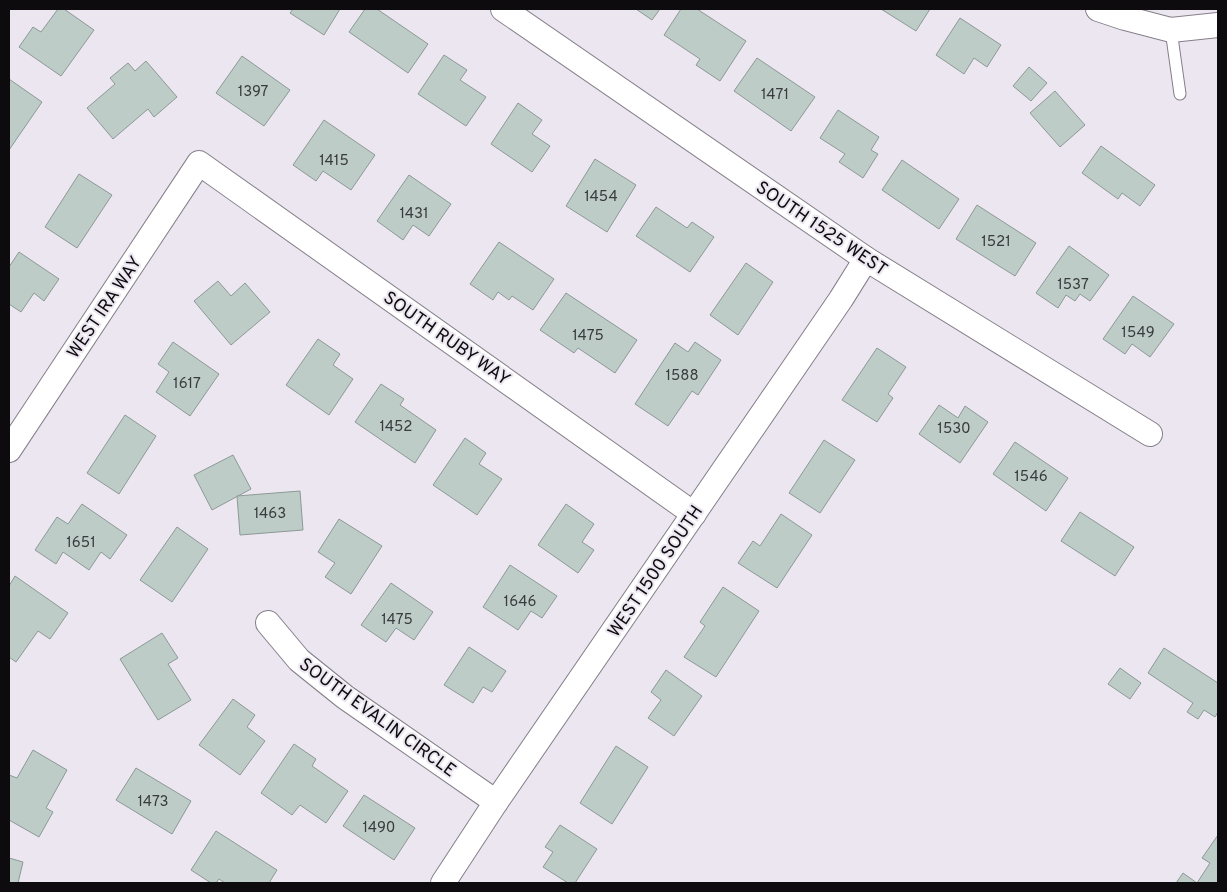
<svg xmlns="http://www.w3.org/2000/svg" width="1227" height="892" viewBox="0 0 1227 892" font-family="Overpass,sans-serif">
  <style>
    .building { fill: #beccc8; stroke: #8c9995 }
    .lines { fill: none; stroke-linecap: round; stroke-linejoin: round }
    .lane-casing { stroke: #857f89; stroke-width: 13 }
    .street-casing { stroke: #857f89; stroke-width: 26 }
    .lane { stroke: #fff; stroke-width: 11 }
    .street { stroke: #fff; stroke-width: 24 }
    .labels { text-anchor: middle; stroke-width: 4; stroke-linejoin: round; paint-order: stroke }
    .number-label { font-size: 15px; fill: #393b3c }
    .street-label { font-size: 18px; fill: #0d0b0e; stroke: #ece6f1 }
  </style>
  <rect width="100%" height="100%" fill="#ece6f1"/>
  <g class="building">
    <path d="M58 9H64L94 30 61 76 19 47 33 27 41 32Z"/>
    <path d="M293 9H340L324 35 290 13Z"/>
    <path d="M365 9H377L428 44 408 73 349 32Z"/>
    <path d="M636 9H660L652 20Z"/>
    <path d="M681 9H697L746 41 720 81 696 65 700 59 664 35Z"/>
    <path d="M881 9H930L916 31Z"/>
    <path d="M960 18 1001 45 987 67 974 58 964 74 936 55Z"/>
    <path d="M444 55 467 70 460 80 486 97 466 126 418 94Z"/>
    <path d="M242 56 290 90 264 126 216 93Z"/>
    <path d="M757 58 815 97 791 131 734 91Z"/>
    <path d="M146 61 177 97 154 117 148 109 113 139 87 108 115 84 110 78 128 63 135 71Z"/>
    <path d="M1029 67 1047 83 1031 101 1013 86Z"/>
    <path d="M9 79 42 102 9 150Z"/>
    <path d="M1055 91 1085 125 1060 147 1030 113Z"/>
    <path d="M518 103 542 120 532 134 550 146 532 172 491 144Z"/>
    <path d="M838 110 879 137 871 150 878 154 863 178 839 162 845 154 820 138Z"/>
    <path d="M324 120 375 155 351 190 323 171 316 181 293 165Z"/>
    <path d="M1101 146 1155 185 1140 206 1122 193 1118 199 1082 173Z"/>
    <path d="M595 159 636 185 607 232 566 206Z"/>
    <path d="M902 160 959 199 939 229 882 190Z"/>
    <path d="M79 174 112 195 77 248 45 227Z"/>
    <path d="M409 175 451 204 429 236 413 225 403 240 377 221Z"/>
    <path d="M977 205 1036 243 1015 276 956 239Z"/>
    <path d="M656 207 687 228 692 222 714 237 690 272 636 236Z"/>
    <path d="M499 242 554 279 533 310 512 296 509 300 498 292 493 300 470 284Z"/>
    <path d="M1069 246 1109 275 1090 301 1080 294 1075 301 1066 295 1058 308 1036 293Z"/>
    <path d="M19 252 59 279 44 301 34 293 21 312 9 304V267Z"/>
    <path d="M746 263 773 282 738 335 710 315Z"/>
    <path d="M218 281 231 296 245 283 270 312 231 345 194 301Z"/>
    <path d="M566 293 637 340 615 373 578 348 574 353 540 330Z"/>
    <path d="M1133 296 1174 324 1150 357 1132 344 1125 354 1103 339Z"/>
    <path d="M318 339 340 354 333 365 353 379 329 415 286 385Z"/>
    <path d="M173 342 219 374 190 416 156 392 169 372 158 364Z"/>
    <path d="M695 342 721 360 698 395 692 391 668 426 635 404 675 343 688 352Z"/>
    <path d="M877 348 906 367 888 394 893 398 877 422 842 400Z"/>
    <path d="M381 384 404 399 400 405 436 430 415 463 355 422Z"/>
    <path d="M939 405 958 418 965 406 988 422 960 463 919 434Z"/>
    <path d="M125 415 156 436 119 494 87 473Z"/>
    <path d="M465 438 486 453 479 464 502 479 477 515 433 485Z"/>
    <path d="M824 440 855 460 820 513 789 493Z"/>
    <path d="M1015 442 1068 478 1046 511 993 474Z"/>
    <path d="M233 455 251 489 212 510 194 475Z"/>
    <path d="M300 491 303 530 240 535 237 496Z"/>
    <path d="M82 504 127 535 110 559 101 552 89 570 63 552 56 564 35 550 57 517 68 524Z"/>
    <path d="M566 504 594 524 582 542 594 550 578 573 538 545Z"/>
    <path d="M1080 512 1134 547 1115 576 1061 541Z"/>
    <path d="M781 514 812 535 777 588 738 563 753 541 760 546Z"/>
    <path d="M339 519 382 546 351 594 325 577 335 563 318 552Z"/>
    <path d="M177 527 208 549 172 602 140 580Z"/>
    <path d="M510 565 557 596 542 618 531 611 518 630 483 607Z"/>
    <path d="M15 576 68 613 50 639 38 631 16 662 9 657V586Z"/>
    <path d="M391 583 433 612 414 640 396 628 386 642 361 625Z"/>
    <path d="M723 587 759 611 716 677 684 657 705 626 700 622Z"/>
    <path d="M162 633 178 658 168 664 191 700 158 720 120 659Z"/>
    <path d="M469 647 506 671 492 692 483 687 473 703 444 685Z"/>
    <path d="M1164 648 1218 683V712L1215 717 1204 710 1198 719 1187 712 1193 703 1148 673Z"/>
    <path d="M1120 668 1141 683 1130 699 1108 684Z"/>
    <path d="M666 670 702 696 674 736 648 718 661 700 651 692Z"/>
    <path d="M233 699 255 715 247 727 265 741 240 775 199 745Z"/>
    <path d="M294 744 316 759 312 766 348 791 326 823 300 805 292 815 261 793Z"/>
    <path d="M616 746 648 767 612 824 580 803Z"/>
    <path d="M33 750 67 770 46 808 53 812 39 837 9 820V775L17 778Z"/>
    <path d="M136 768 191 801 172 834 116 800Z"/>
    <path d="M364 795 415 828 394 860 343 826Z"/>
    <path d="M560 825 597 849 575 883H568L543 867 553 852 545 847Z"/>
    <path d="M216 831 277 870 269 883H225L219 879 216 883H211L191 870Z"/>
    <path d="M1218 835V883H1176L1183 873 1197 883 1210 863 1202 858Z"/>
    <path d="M9 858 23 862 18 883H9Z"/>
  </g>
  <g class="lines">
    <g class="lane-casing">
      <path id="lane" d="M1171 30 1180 94"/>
    </g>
    <g class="street-casing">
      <g id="street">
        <path d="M503 9 866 259 1150 434"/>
        <path d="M1098 9 1125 18 1171 30 1218 25"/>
        <path d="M9 450 199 163 694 514"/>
        <path d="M268 623 299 660 345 697 496 802"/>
        <path d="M443 883 496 802 841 299 866 259"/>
      </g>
    </g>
    <use href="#lane" class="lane"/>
    <use href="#street" class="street"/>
  </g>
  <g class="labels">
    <g class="number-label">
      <text x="253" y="96">1397</text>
      <text x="775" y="99">1471</text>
      <text x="334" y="165">1415</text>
      <text x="601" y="201">1454</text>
      <text x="414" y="218">1431</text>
      <text x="996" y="246">1521</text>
      <text x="1073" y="289">1537</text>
      <text x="1138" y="337">1549</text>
      <text x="588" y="340">1475</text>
      <text x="682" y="380">1588</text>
      <text x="187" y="388">1617</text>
      <text x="396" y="431">1452</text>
      <text x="954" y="433">1530</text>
      <text x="1031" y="481">1546</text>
      <text x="270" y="518">1463</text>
      <text x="81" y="547">1651</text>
      <text x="520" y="606">1646</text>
      <text x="397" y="624">1475</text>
      <text x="153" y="806">1473</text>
      <text x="379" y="832">1490</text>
    </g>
    <g class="street-label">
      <text transform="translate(822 228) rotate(34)" y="6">SOUTH 1525 WEST</text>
      <text transform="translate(104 307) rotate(-56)" y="6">WEST IRA WAY</text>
      <text transform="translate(447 338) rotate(35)" y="6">SOUTH RUBY WAY</text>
      <text transform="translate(655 571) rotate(-56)" y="6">WEST 1500 SOUTH</text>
      <text transform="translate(378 717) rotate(36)" y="6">SOUTH EVALIN CIRCLE</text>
    </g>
  </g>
  <rect width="1227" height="892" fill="none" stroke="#0d0b0e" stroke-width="20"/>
</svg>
